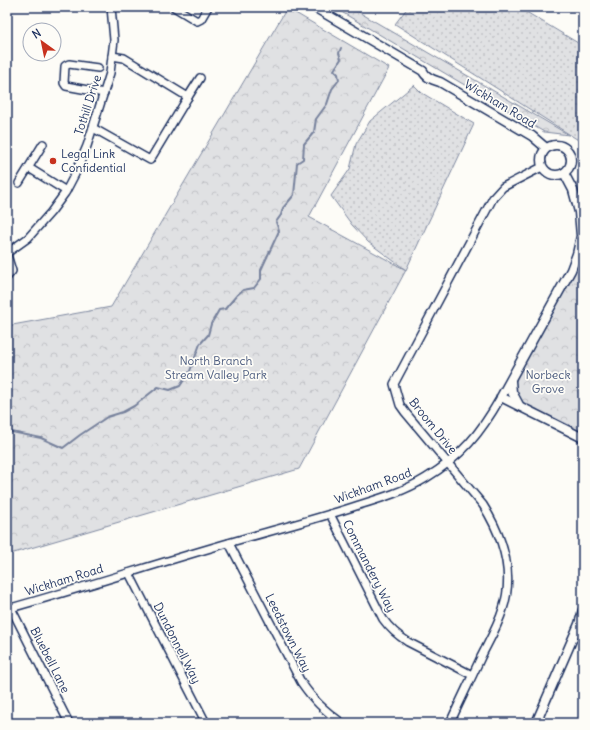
<svg xmlns="http://www.w3.org/2000/svg" width="590" height="730" viewBox="0 0 590 730" font-family="Delius,sans-serif">
  <style>
    .grass { fill: url(#grass-dots); stroke: #7e88a0 }
    .park { fill: url(#park-crowns); stroke: #7e88a0 }
    .lines { fill: none; stroke-linecap: round; stroke-linejoin: round }
    .stream { stroke: #76819c; stroke-width: 2 }
    .minor-casing { stroke: #1b2f5e; stroke-width: 10 }
    .tertiary-casing { stroke: #1b2f5e; stroke-width: 11 }
    .minor { stroke: #fdfcf7; stroke-width: 7 }
    .tertiary { stroke: #fdfcf7; stroke-width: 8 }
    .poi-dot { fill: #c8321e; stroke: #fdfcf7; stroke-width: 1.5 }
    .labels { text-anchor: middle; stroke-width: 3.5; stroke-linejoin: round; paint-order: stroke }
    .street-label { font-size: 12px; fill: #1b2f5e; stroke: #fdfcf7 }
    .poi-label { font-size: 12px; fill: #1b2f5e; stroke: #fdfcf7; text-anchor: start }
    .park-label { font-size: 12px; fill: #4c5c7f; stroke: #fdfcf7 }
  </style>
  <defs>
    <pattern id="grass-dots" width="8" height="8" patternUnits="userSpaceOnUse"><rect width="8" height="8" fill="#e0e1e3"/><path d="M2 2h.1M6 6h.1" fill="none" stroke="#c0c1c5" stroke-width="1.8" stroke-linecap="round"/></pattern>
    <pattern id="park-crowns" width="20" height="18" patternUnits="userSpaceOnUse"><rect width="20" height="18" fill="#e0e1e3"/><path d="M2 6a3 3 0 1 1 6 0M12 15a3 3 0 1 1 6 0" fill="none" stroke="#c0c1c5"/></pattern>
  </defs>
  <rect width="100%" height="100%" fill="#fdfcf7"/>
  <filter id="ink" filterUnits="userSpaceOnUse"><feTurbulence type="fractalNoise" baseFrequency=".025" numOctaves="2"/><feDisplacementMap in="SourceGraphic" scale="8" xChannelSelector="R" yChannelSelector="G"/><feConvolveMatrix kernelMatrix="1 2 1 2 8 2 1 2 1" color-interpolation-filters="sRGB"/></filter>
  <g filter="url(#ink)">
    <g class="grass">
      <path d="M408 7H518L583 46V143L395 24Z"/>
      <path d="M414 85 422 93 474 124 406 270 368 242 352 225 331 196 350 169 356 144 370 121Z"/>
    </g>
    <g class="park">
      <path d="M333 7H350L569 135 544 132Z"/>
      <path d="M287 8 389 68 309 217 406 270 299 469 7 555V326L111 307Z"/>
      <path d="M583 173V438L501 397 571 270 581 236 573 190Z"/>
    </g>
    <g class="lines">
      <g class="stream">
        <path d="M354 9V7"/>
        <path d="M7 431 41 438 63 448 80 435 107 417 123 412 134 406 158 387 170 390 180 386 190 371 200 344 208 335 211 324 219 310 225 309 237 295 243 290 254 288 261 279V270L279 231 276 222 281 215 283 208 294 195 297 163 303 159 304 144 314 132 316 119 327 104 332 89 339 80 338 74 334 70 341 59 339 53 341 48"/>
      </g>
      <g class="minor-casing">
        <g id="minor">
          <path d="M174 7 197 21 201 19 208 7"/>
          <path d="M98 68 69 64 65 66 64 83 66 86 104 93"/>
          <path d="M188 97 200 78"/>
          <path d="M93 128 150 160 188 97 124 58 112 56"/>
          <path d="M29 168 66 191"/>
          <path d="M19 183 43 144"/>
          <path d="M7 253 28 238 51 212 65 193 75 174 87 146 110 73 114 40 111 7"/>
          <path d="M7 255 12 271 7 277"/>
          <path d="M330 514 383 619C390 629 397 635 408 642L472 675"/>
          <path d="M229 543 301 682C314 701 324 710 342 723"/>
          <path d="M129 573 206 723"/>
          <path d="M11 608 69 723"/>
          <path d="M7 609C86 587 164 561 242 539 281 528 320 518 359 505 382 498 405 491 426 478 462 456 480 434 501 397"/>
          <path d="M450 723C460 701 471 679 481 657 489 641 498 626 503 609 515 572 503 537 483 505L405 412 400 405 394 384 493 198 503 187 542 167"/>
        </g>
      </g>
      <g class="tertiary-casing">
        <g id="tertiary">
          <path d="M314 7 423 71C426 78 434 80 440 82L532 136 546 148"/>
          <circle cx="556" cy="160" r="15"/>
          <path d="M564 173 573 190 579 212 581 236 577 254 571 270 501 397 583 438"/>
          <path d="M511 381 512 392 519 405"/>
          <path d="M536 723 579 624 583 610"/>
        </g>
      </g>
      <use href="#minor" class="minor"/>
      <use href="#tertiary" class="tertiary"/>
    </g>
  </g>
  <circle class="poi-dot" cx="53" cy="161" r="4"/>
  <g class="labels">
    <g class="street-label">
      <text transform="translate(500 104) rotate(31)" y="4">Wickham Road</text>
      <text transform="translate(88 105) rotate(-72)" y="4">Tothill Drive</text>
      <text transform="translate(433 426) rotate(51)" y="4">Broom Drive</text>
      <text transform="translate(373 486) rotate(-20)" y="4">Wickham Road</text>
      <text transform="translate(369 566) rotate(63)" y="4">Commandery Way</text>
      <text transform="translate(64 580) rotate(-17)" y="4">Wickham Road</text>
      <text transform="translate(288 633) rotate(63)" y="4">Leedstown Way</text>
      <text transform="translate(177 643) rotate(63)" y="4">Dundonnell Way</text>
      <text transform="translate(50 660) rotate(63)" y="4">Bluebell Lane</text>
    </g>
    <g class="poi-label">
      <text x="61" y="158">Legal Link<tspan x="61" dy="14">Confidential</tspan></text>
    </g>
    <g class="park-label">
      <text x="216" y="365">North Branch<tspan x="216" dy="14">Stream Valley Park</tspan></text>
      <text x="548" y="379">Norbeck<tspan x="548" dy="14">Grove</tspan></text>
    </g>
  </g>
  <rect width="590" height="730" fill="none" stroke="#fdfcf7" stroke-width="24"/>
  <rect x="12" y="12" width="566" height="706" fill="none" stroke="#1b2f5e" stroke-width="1.5" filter="url(#ink)"/>
  <g transform="translate(42 42) rotate(327)"><circle r="19" fill="#fdfcf7" stroke="#a3aaba"/>
  <path d="M0-3L7 15L0 10L-7 15Z" fill="#c8321e"/>
  <text y="-6" font-size="11" font-weight="bold" text-anchor="middle" fill="#1b2f5e">N</text>
  </g>
</svg>
